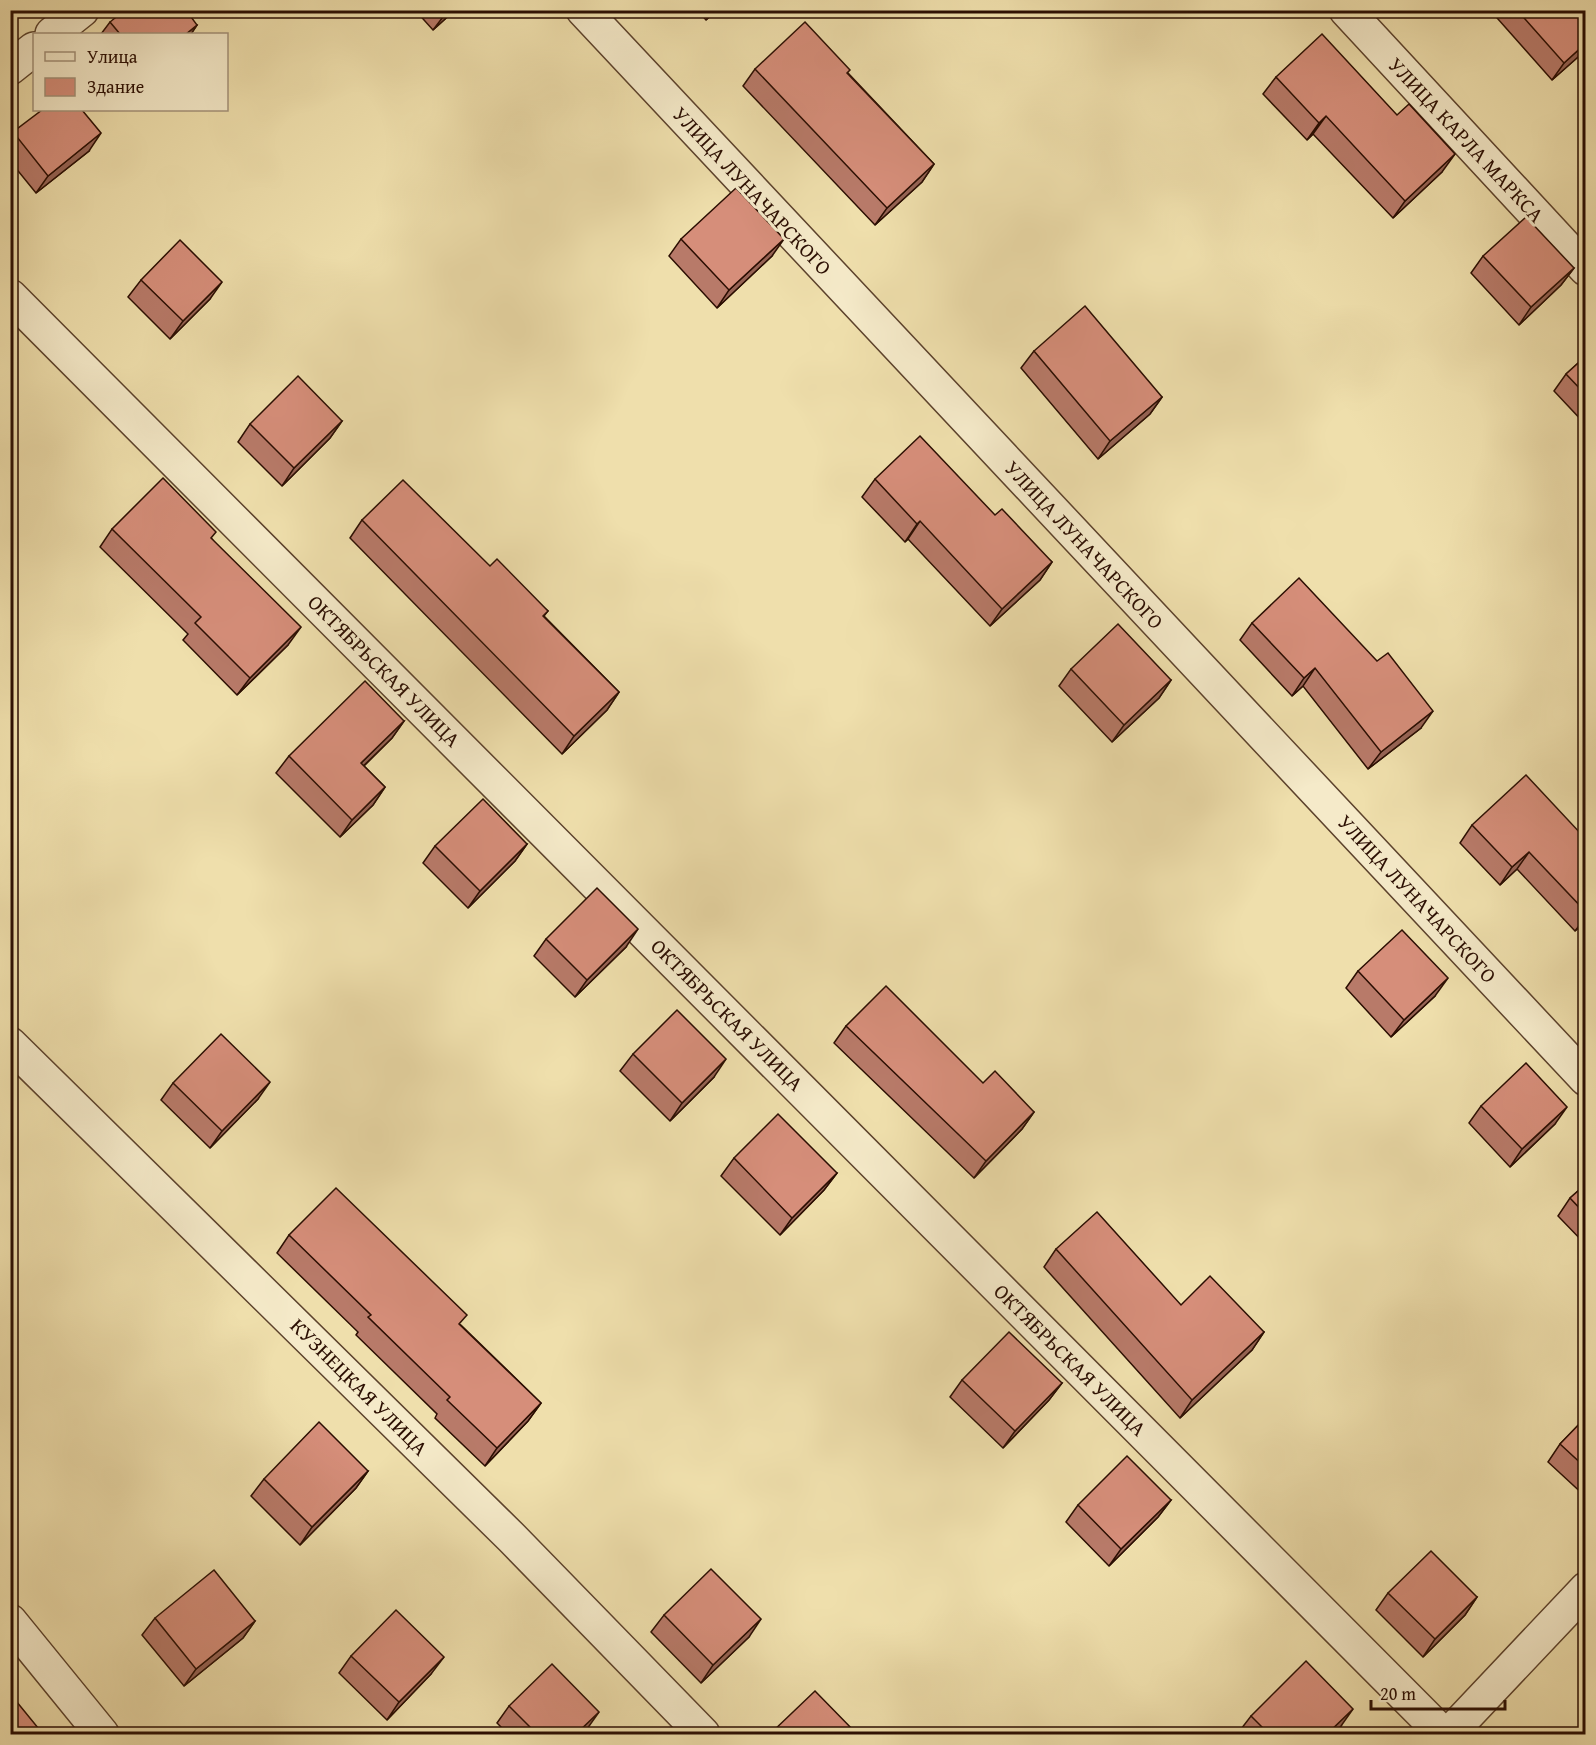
<svg xmlns="http://www.w3.org/2000/svg" width="1596" height="1745" viewBox="0 0 1596 1745" font-family="'Gentium Book Plus',serif">
  <style>
    .lines { fill: none; stroke-linecap: round; stroke-linejoin: round }
    .minor-casing { stroke: #5c422c; stroke-width: 36 }
    .minor { stroke: #f5eac9; stroke-width: 33 }
    .wall { fill: #b87a69; stroke: #2b0e02; stroke-width: 1.5 }
    .shaded-wall { fill: #966355; stroke: #2b0e02; stroke-width: 1.5 }
    .building { fill: #d68e7a; stroke: #2b0e02; stroke-width: 1.5 }
    .labels { text-anchor: middle; stroke-width: 6; stroke-linejoin: round; paint-order: stroke }
    .street-label { font-size: 21px; fill: #2b0e02; stroke: #f5eac9 }
  </style>
  <rect width="100%" height="100%" fill="#efdfac"/>
  <filter id="stains"><feTurbulence type="fractalNoise" baseFrequency=".00333" numOctaves="4"/><feColorMatrix values="0 0 0 0 .2 0 0 0 0 .09 0 0 0 0 .02 0 0 0 .5 -.17"/></filter>
  <radialGradient id="worn" r=".72"><stop offset=".6" stop-color="#630" stop-opacity="0"/><stop offset="1" stop-color="#630" stop-opacity=".3"/></radialGradient>
  <g class="lines">
    <g class="minor-casing">
      <g id="minor">
        <path d="M583 10 1586 1079"/>
        <path d="M1346 10 1586 269"/>
        <path d="M52 34 82 10"/>
        <path d="M10 68 34 49"/>
        <path d="M10 296 1443 1734"/>
        <path d="M10 1044 512 1538 703 1734"/>
        <path d="M10 1621 102 1734"/>
        <path d="M1449 1734 1586 1589"/>
      </g>
    </g>
    <use href="#minor" class="minor"/>
  </g>
  <g class="wall">
    <path d="M415 10H455L433 30Z"/>
    <path d="M697 10H717L706 20Z"/>
    <path d="M1490 10H1586V50L1552 80Z"/>
    <path d="M110 22 197 25 191 34H101Z"/>
    <path d="M755 69 848 73 934 164 922 182 875 225 743 86Z"/>
    <path d="M1276 77 1442 172 1393 218 1313 134 1307 140 1263 94Z"/>
    <path d="M13 132 89 151 36 193 10 161V136Z"/>
    <path d="M681 239 772 256 717 308 669 256Z"/>
    <path d="M1483 256 1574 268 1561 285 1519 325 1471 273Z"/>
    <path d="M141 280 210 299 170 339 128 297Z"/>
    <path d="M1034 351 1162 397 1150 414 1098 459 1021 368Z"/>
    <path d="M1586 356V425L1554 391 1566 374Z"/>
    <path d="M342 421 330 438 282 486 238 442 250 424Z"/>
    <path d="M875 479 995 515 1052 562 1040 580 990 626 908 539 905 542 862 497Z"/>
    <path d="M362 520 490 566 548 611 544 616 619 692 607 710 562 754 350 538Z"/>
    <path d="M112 529 212 539 288 645 237 695 183 640 188 634 100 547Z"/>
    <path d="M1252 623 1421 728 1368 769 1303 686 1292 696 1240 640Z"/>
    <path d="M1071 669 1171 680 1159 698 1112 742 1059 686Z"/>
    <path d="M404 721 392 738 364 766 385 787 373 805 340 837 276 773 289 756Z"/>
    <path d="M1472 825 1582 835 1586 831V921L1575 931 1517 869 1500 885 1460 843Z"/>
    <path d="M527 844 515 861 468 908 423 863 435 846Z"/>
    <path d="M546 939 626 947 575 997 534 956Z"/>
    <path d="M1358 971 1435 996 1391 1037 1346 988Z"/>
    <path d="M846 1026 983 1083 1034 1112 1022 1129 974 1178 834 1043Z"/>
    <path d="M633 1054 714 1077 670 1121 620 1071Z"/>
    <path d="M173 1083 258 1099 210 1148 161 1100Z"/>
    <path d="M1481 1106 1555 1124 1510 1167 1469 1123Z"/>
    <path d="M734 1158 837 1173 824 1190 780 1235 721 1176Z"/>
    <path d="M1586 1184V1245L1558 1216 1570 1198Z"/>
    <path d="M289 1235 461 1325 541 1403 528 1421 485 1466 435 1418 437 1414 356 1335 358 1332 277 1253Z"/>
    <path d="M1056 1249 1181 1305 1264 1332 1252 1350 1180 1418 1044 1267Z"/>
    <path d="M962 1380 1062 1383 1049 1400 1003 1448 950 1397Z"/>
    <path d="M1586 1417V1497L1548 1462 1560 1444Z"/>
    <path d="M368 1471 356 1488 300 1545 251 1496 264 1479Z"/>
    <path d="M1171 1500 1158 1517 1109 1566 1066 1522 1078 1505Z"/>
    <path d="M1388 1593 1477 1597 1465 1615 1423 1657 1376 1610Z"/>
    <path d="M664 1615 749 1637 701 1683 651 1632Z"/>
    <path d="M155 1618 255 1621 243 1638 184 1686 142 1635Z"/>
    <path d="M351 1656 431 1674 387 1720 339 1673Z"/>
    <path d="M509 1706 587 1729 582 1734H508L497 1723Z"/>
    <path d="M1251 1716 1341 1726 1333 1734H1239L1238 1733Z"/>
  </g>
  <g class="shaded-wall">
    <path d="M448 10H455L433 30 446 13Z"/>
    <path d="M713 10H717L706 20Z"/>
    <path d="M197 25 191 34H186Z"/>
    <path d="M1586 43V50L1552 80 1564 63Z"/>
    <path d="M1326 116 1313 134 1307 140 1319 123Z"/>
    <path d="M101 133 89 151 36 193 48 176Z"/>
    <path d="M1455 154 1442 172 1393 218 1405 201Z"/>
    <path d="M934 164 922 182 875 225 887 208Z"/>
    <path d="M784 239 772 256 717 308 729 290Z"/>
    <path d="M1574 268 1561 285 1519 325 1531 307Z"/>
    <path d="M222 282 210 299 170 339 183 321Z"/>
    <path d="M1162 397 1150 414 1098 459 1110 441Z"/>
    <path d="M342 421 330 438 282 486 294 468Z"/>
    <path d="M920 521 908 539 905 542 917 524Z"/>
    <path d="M1052 562 1040 580 990 626 1002 609Z"/>
    <path d="M301 627 288 645 237 695 250 678Z"/>
    <path d="M1315 668 1303 686 1292 696 1304 678Z"/>
    <path d="M1171 680 1159 698 1112 742 1124 725Z"/>
    <path d="M619 692 607 710 562 754 574 736Z"/>
    <path d="M1433 711 1421 728 1368 769 1381 752Z"/>
    <path d="M404 721 392 738 349 780 361 763Z"/>
    <path d="M385 787 373 805 340 837 352 820Z"/>
    <path d="M527 844 515 861 468 908 480 891Z"/>
    <path d="M1529 852 1517 869 1500 885 1512 867Z"/>
    <path d="M1586 917V921L1575 931Z"/>
    <path d="M638 929 626 947 575 997 587 980Z"/>
    <path d="M1448 978 1435 996 1391 1037 1404 1020Z"/>
    <path d="M726 1059 714 1077 670 1121 682 1103Z"/>
    <path d="M270 1082 258 1099 210 1148 222 1131Z"/>
    <path d="M1567 1107 1555 1124 1510 1167 1522 1149Z"/>
    <path d="M1034 1112 1022 1129 974 1178 986 1161Z"/>
    <path d="M837 1173 824 1190 780 1235 792 1218Z"/>
    <path d="M1264 1332 1252 1350 1180 1418 1192 1400Z"/>
    <path d="M1062 1383 1049 1400 1003 1448 1015 1431Z"/>
    <path d="M541 1403 528 1421 485 1466 497 1448Z"/>
    <path d="M368 1471 356 1488 300 1545 312 1527Z"/>
    <path d="M1171 1500 1158 1517 1109 1566 1121 1549Z"/>
    <path d="M1477 1597 1465 1615 1423 1657 1435 1639Z"/>
    <path d="M761 1619 749 1637 701 1683 713 1665Z"/>
    <path d="M255 1621 243 1638 184 1686 196 1669Z"/>
    <path d="M444 1657 431 1674 387 1720 399 1702Z"/>
    <path d="M1353 1709 1341 1726 1333 1734H1327Z"/>
    <path d="M599 1712 587 1729 582 1734H576Z"/>
  </g>
  <g class="building">
    <path d="M125 10H186L197 25 186 34H120L110 22Z"/>
    <path d="M1517 10H1586V43L1564 63Z"/>
    <path d="M805 22 850 70 847 73 934 164 887 208 755 69Z"/>
    <path d="M1322 34 1397 115 1409 104 1455 154 1405 201 1326 116 1319 123 1276 77Z"/>
    <path d="M42 110H82L101 133 48 176 13 132Z"/>
    <path d="M736 188 784 239 729 290 681 239Z"/>
    <path d="M1526 217 1574 268 1531 307 1483 256Z"/>
    <path d="M180 240 222 282 183 321 141 280Z"/>
    <path d="M1085 306 1162 397 1110 441 1034 351Z"/>
    <path d="M10 324 16 330 10 336Z"/>
    <path d="M1586 356V395L1566 374Z"/>
    <path d="M298 376 342 421 294 468 250 424Z"/>
    <path d="M920 436 995 515 1002 509 1052 562 1002 609 920 521 917 524 875 479Z"/>
    <path d="M163 478 216 532 211 538 301 627 250 678 195 623 201 617 112 529Z"/>
    <path d="M403 480 490 566 497 559 548 611 543 616 619 692 574 736 362 520Z"/>
    <path d="M1299 578 1377 661 1388 653 1433 711 1381 752 1315 668 1304 678 1252 623Z"/>
    <path d="M1118 624 1171 680 1124 725 1071 669Z"/>
    <path d="M365 681 404 721 361 763 385 787 352 820 289 756Z"/>
    <path d="M1526 775 1582 835 1586 831V912L1529 852 1512 867 1472 825Z"/>
    <path d="M483 799 527 844 480 891 435 846Z"/>
    <path d="M597 888 638 929 587 980 546 939Z"/>
    <path d="M1402 930 1448 978 1404 1020 1358 971Z"/>
    <path d="M886 986 983 1083 995 1071 1034 1112 986 1161 846 1026Z"/>
    <path d="M677 1010 726 1059 682 1103 633 1054Z"/>
    <path d="M221 1034 270 1082 222 1131 173 1083Z"/>
    <path d="M1526 1063 1567 1107 1522 1149 1481 1106Z"/>
    <path d="M778 1114 837 1173 792 1218 734 1158Z"/>
    <path d="M1586 1184V1215L1570 1198Z"/>
    <path d="M336 1188 467 1315 459 1324 541 1403 497 1448 447 1400 450 1397 368 1317 371 1315 289 1235Z"/>
    <path d="M1097 1212 1181 1305 1210 1276 1264 1332 1192 1400 1056 1249Z"/>
    <path d="M1009 1332 1062 1383 1015 1431 962 1380Z"/>
    <path d="M1586 1417V1468L1560 1444Z"/>
    <path d="M319 1422 368 1471 312 1527 264 1479Z"/>
    <path d="M1127 1456 1171 1500 1121 1549 1078 1505Z"/>
    <path d="M1431 1551 1477 1597 1435 1639 1388 1593Z"/>
    <path d="M711 1569 761 1619 713 1665 664 1615Z"/>
    <path d="M214 1570 255 1621 196 1669 155 1618Z"/>
    <path d="M396 1610 444 1657 399 1702 351 1656Z"/>
    <path d="M1306 1661 1353 1709 1327 1734H1269L1251 1716Z"/>
    <path d="M552 1664 599 1712 576 1734H537L509 1706Z"/>
    <path d="M815 1691 857 1734H770Z"/>
    <path d="M10 1696H12L43 1734H10Z"/>
  </g>
  <g class="labels">
    <g class="street-label">
      <text transform="translate(1466 140) rotate(47)" y="7">УЛИЦА КАРЛА МАРКСА</text>
      <text transform="translate(752 191) rotate(47)" y="7">УЛИЦА ЛУНАЧАРСКОГО</text>
      <text transform="translate(1084 545) rotate(47)" y="7">УЛИЦА ЛУНАЧАРСКОГО</text>
      <text transform="translate(384 671) rotate(45)" y="7">ОКТЯБРЬСКАЯ УЛИЦА</text>
      <text transform="translate(1417 899) rotate(47)" y="7">УЛИЦА ЛУНАЧАРСКОГО</text>
      <text transform="translate(727 1015) rotate(45)" y="7">ОКТЯБРЬСКАЯ УЛИЦА</text>
      <text transform="translate(1070 1360) rotate(45)" y="7">ОКТЯБРЬСКАЯ УЛИЦА</text>
      <text transform="translate(359 1387) rotate(45)" y="7">КУЗНЕЦКАЯ УЛИЦА</text>
    </g>
  </g>
  <rect width="1596" height="1745" fill="none" stroke="#efdfac" stroke-width="36"/>
  <rect x="12" y="12" width="1572" height="1721" fill="none" stroke="#2b0e02" stroke-width="3"/>
  <rect x="18" y="18" width="1560" height="1709" fill="none" stroke="#2b0e02" stroke-width="1.5"/>
  <rect x="33" y="33" width="195" height="78" fill="#f5eac9" stroke="#a49279" stroke-width="1.5"/>
  <rect x="45" y="52" width="30" height="9" fill="#f5eac9" stroke="#a49279" stroke-width="1.5"/>
  <text x="87" y="63" font-size="18" fill="#2b0e02">Улица</text>
  <rect x="45" y="78" width="30" height="18" fill="#d68e7a" stroke="#a49279" stroke-width="1.5"/>
  <text x="87" y="93" font-size="18" fill="#2b0e02">Здание</text>
  <path d="M1371 1700v9h134v-9" fill="none" stroke="#2b0e02" stroke-width="3"/>
  <text x="1380" y="1700" font-size="18" fill="#2b0e02" stroke="#f5eac9" stroke-width="4.5" paint-order="stroke">20 m</text>
  <rect width="100%" height="100%" filter="url(#stains)"/>
  <rect width="100%" height="100%" fill="url(#worn)"/>
</svg>
